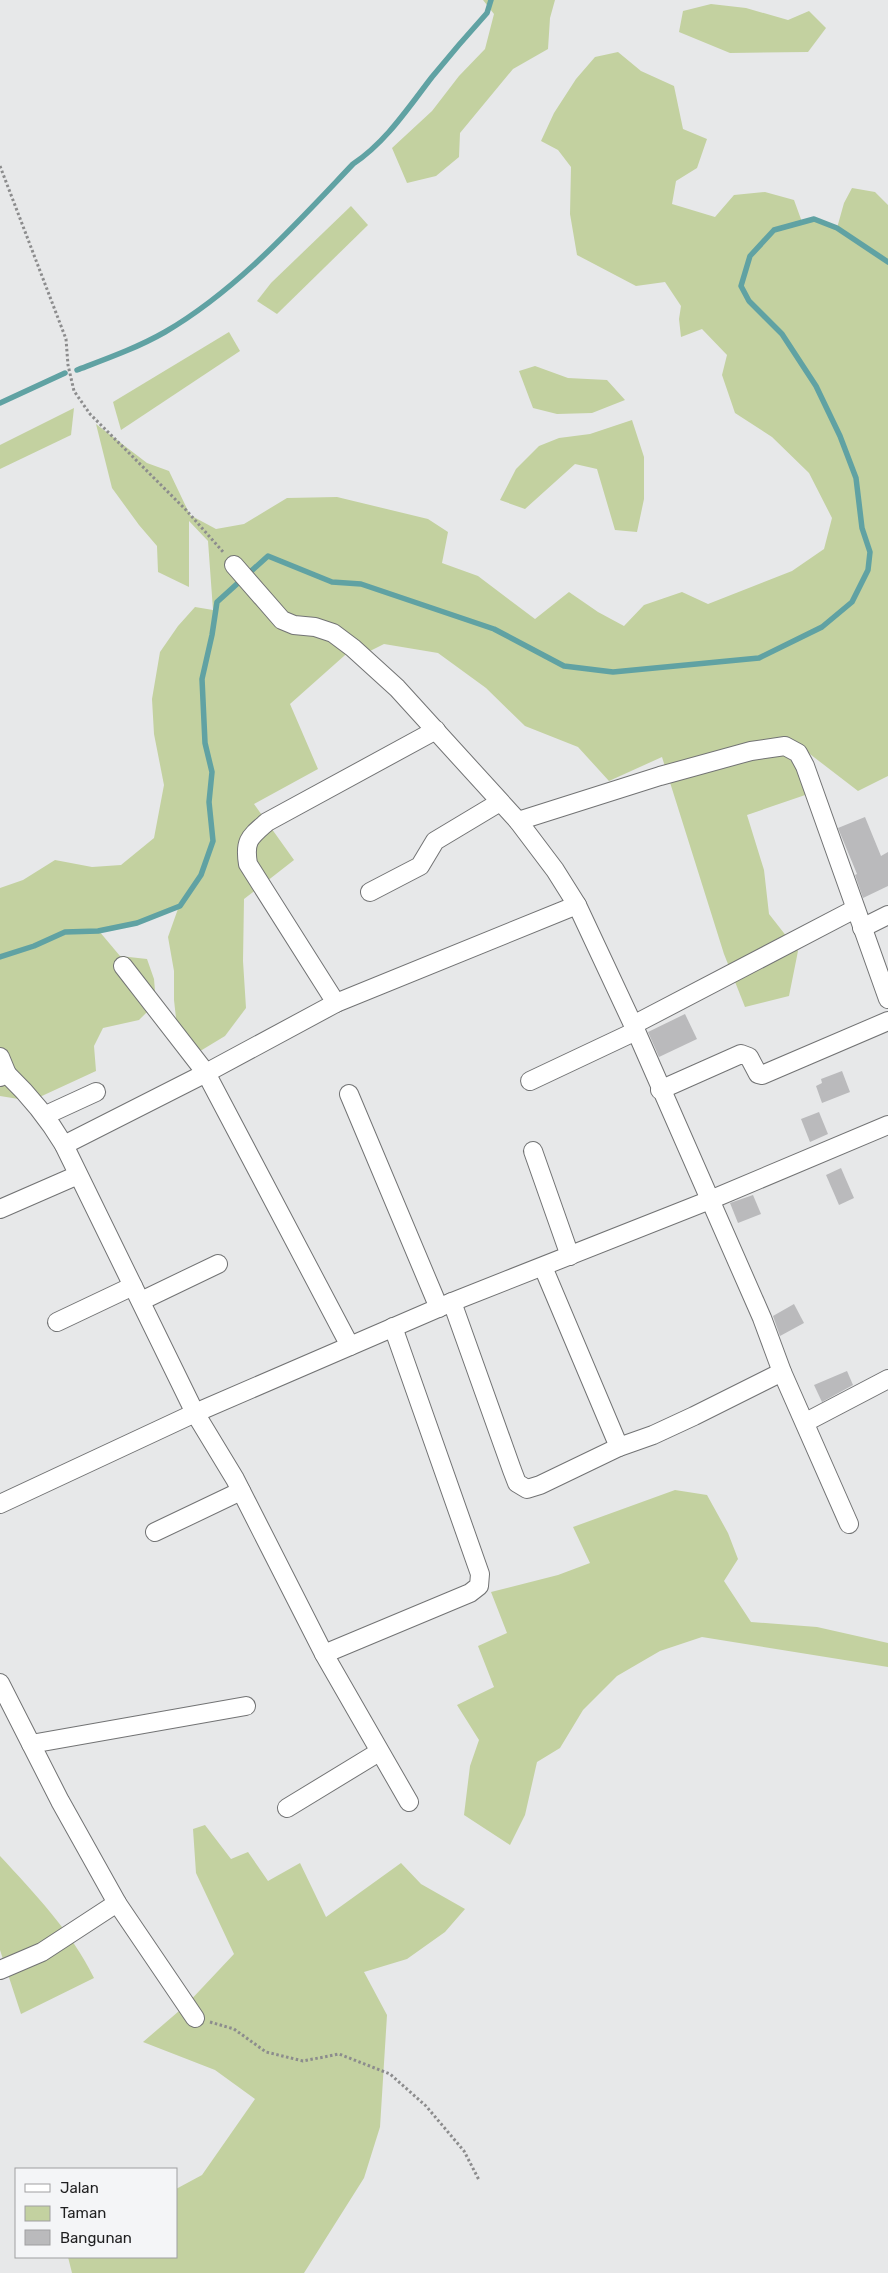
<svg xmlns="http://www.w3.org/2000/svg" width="888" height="2273" viewBox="0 0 888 2273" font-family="Rubik,sans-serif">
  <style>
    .green { fill: #c3d1a0 }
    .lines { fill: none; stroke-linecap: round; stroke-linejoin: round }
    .stream { stroke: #60a2a3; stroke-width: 5.5 }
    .building { fill: #bababc }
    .minor-casing { stroke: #727374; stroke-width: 20 }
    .path { stroke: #8c8c8d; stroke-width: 3; stroke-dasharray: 2.5 2.5; stroke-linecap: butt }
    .minor { stroke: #fff; stroke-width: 18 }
  </style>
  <rect width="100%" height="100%" fill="#e7e8e9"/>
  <g class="green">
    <path d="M483 0H555L550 18 548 49 513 69 460 133 459 157 436 176 407 183 392 148 432 111 459 76 485 49 494 14Z"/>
    <path d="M711 4 746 8 788 20 809 11 826 28 808 52 730 53 679 32 683 11Z"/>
    <path d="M618 52 641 71 674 86 683 129 707 139 697 168 676 181 672 204 715 217 734 195 765 192 794 200 802 222 814 219 837 228 844 203 852 188 875 192 888 205V776L858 791 789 738 814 792 747 815 764 870 769 914 798 951 789 996 745 1007 724 954 662 757 609 781 578 747 525 726 486 688 438 653 384 644 358 657 353 648 290 704 318 769 254 804 294 860 244 899 243 961 246 1008 225 1036 187 1059 177 1027 174 1000V971L168 937 179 906 137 923 99 931 120 956 147 959 154 979 156 1003 139 1020 103 1028 94 1046 96 1071 31 1101 0 1096V888L23 880 55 860 92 867 121 865 154 838 164 785 154 734 152 699 160 652 178 626 195 607 213 610 208 541 189 521V587L158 572 157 546 139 525 112 488 96 424 147 463 169 471 190 515 216 529 244 524 287 498 337 497 428 519 448 532 442 563 478 576 535 619 569 592 598 612 624 626 644 605 682 592 708 604 792 571 824 549 832 518 809 473 772 437 735 413 722 375 727 355 702 329 681 337 679 319 681 306 665 282 636 286 577 255 570 214 571 167 558 150 541 141 554 113 576 79 595 57Z"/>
    <path d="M351 206 368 225 277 314 257 301 271 283Z"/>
    <path d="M229 332 240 351 121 430 113 402Z"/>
    <path d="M535 366 568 378 607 380 625 400 592 413 557 414 533 408 519 371Z"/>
    <path d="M74 408 71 435 0 469V445Z"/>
    <path d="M632 420 644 457V499L637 532 615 530 597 469 575 464 525 509 500 500 516 469 539 446 559 438 590 434Z"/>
    <path d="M675 1490 707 1495 728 1533 738 1559 724 1581 751 1622 817 1627 888 1643V1667L702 1637 660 1651 617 1676 583 1710 560 1748 537 1762 525 1815 510 1845 464 1815 470 1766 479 1740 457 1705 494 1687 478 1646 507 1633 491 1592 558 1575 590 1563 573 1527Z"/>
    <path d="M205 1825 231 1859 248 1852 268 1881 300 1863 326 1917 401 1863 421 1884 465 1909 445 1932 407 1959 364 1972 387 2015 380 2127 364 2178 304 2273H72L68 2257H176V2189L202 2175 255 2099 215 2070 143 2042 186 2005 234 1954 196 1873 193 1829Z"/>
    <path d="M0 1856C35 1894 71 1931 94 1978L21 2014 0 1950Z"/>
  </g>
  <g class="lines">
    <g class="stream">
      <path d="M77 370C106 359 137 348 165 332 237 290 295 225 353 164 386 142 408 108 432 77 450 55 468 34 487 13L491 0"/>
      <path d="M0 403 65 373"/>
      <path d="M0 957 34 946 65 932 98 931 137 923 180 906 201 875 213 841 209 802 212 772 205 743 202 679 212 635 217 602 268 556 332 582 361 584 494 629 564 666 613 672 759 658 822 627 852 602 868 570 870 552 862 528 856 478 840 436 816 386 782 334 749 301 741 286 750 256 774 230 814 219 837 228 888 262"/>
    </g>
  </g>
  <g class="building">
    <path d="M865 817 881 856 888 852V886L863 898 855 875 857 874 838 828Z"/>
    <path d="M685 1014 697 1039 659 1057 648 1032Z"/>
    <path d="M842 1071 850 1092 822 1103 816 1086 822 1083 821 1079Z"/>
    <path d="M819 1112 828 1134 810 1142 801 1119Z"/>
    <path d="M841 1168 854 1198 839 1205 826 1175Z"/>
    <path d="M753 1195 761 1214 738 1223 730 1203Z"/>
    <path d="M794 1304 804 1323 780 1336 773 1316Z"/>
    <path d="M847 1371 853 1385 822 1402 814 1385Z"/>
  </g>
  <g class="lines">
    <g class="minor-casing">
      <g id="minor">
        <path d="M234 565 282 620 294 625 315 627 333 633 353 648 397 688 518 821 555 870 577 905 636 1031 762 1318 782 1372 849 1524"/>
        <path d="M518 821 660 776 751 751 785 746 798 753 805 766 888 999"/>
        <path d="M370 892 420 866 435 841 500 802"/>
        <path d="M862 928 888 915"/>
        <path d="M123 966 206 1073 350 1346"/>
        <path d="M336 1003 248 864C244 840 250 837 267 822L436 730"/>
        <path d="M633 1025 855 909"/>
        <path d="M0 1057 7 1074"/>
        <path d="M0 1077 7 1074C30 1096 48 1118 64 1145L195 1413 235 1479 324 1654 409 1802"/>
        <path d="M530 1081 636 1031"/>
        <path d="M660 1090 741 1054 749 1057 758 1074 762 1075 888 1021"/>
        <path d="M349 1094 439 1308"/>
        <path d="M46 1115 96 1092"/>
        <path d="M64 1145 206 1073 336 1003 577 905"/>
        <path d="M533 1151 570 1256"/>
        <path d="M0 1209 78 1175"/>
        <path d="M543 1267 619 1447"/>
        <path d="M141 1301 218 1264"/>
        <path d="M452 1302 512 1470 517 1483 527 1489 540 1485 619 1447 653 1435 694 1416 782 1372"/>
        <path d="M57 1322 133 1286"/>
        <path d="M806 1422 888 1379"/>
        <path d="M0 1504 195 1413 452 1302 710 1200 888 1125"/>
        <path d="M155 1532 241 1491"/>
        <path d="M324 1654 470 1593 479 1586 480 1574 393 1327"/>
        <path d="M0 1683 60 1801 117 1903 195 2018"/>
        <path d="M31 1744 246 1706"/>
        <path d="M287 1808 379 1752"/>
        <path d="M0 1970 42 1952 117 1903"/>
      </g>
    </g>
    <g class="path">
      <path d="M0 166 66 339 68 365 74 391 90 414 186 510 224 553"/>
      <path d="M210 2022 234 2029 266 2052 303 2061 339 2054 390 2074 426 2106 464 2151 479 2180"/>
    </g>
    <use href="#minor" class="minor"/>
  </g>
  <rect x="15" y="2168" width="162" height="90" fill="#f4f5f7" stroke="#9f9fa1"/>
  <rect x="25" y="2184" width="25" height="8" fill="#ffffff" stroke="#9f9fa1"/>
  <text x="60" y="2193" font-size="15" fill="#1f1f20">Jalan</text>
  <rect x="25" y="2206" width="25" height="15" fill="#c3d1a0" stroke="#9f9fa1"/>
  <text x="60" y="2218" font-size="15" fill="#1f1f20">Taman</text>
  <rect x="25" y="2230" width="25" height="15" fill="#bababc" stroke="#9f9fa1"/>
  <text x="60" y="2243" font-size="15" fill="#1f1f20">Bangunan</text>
</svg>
